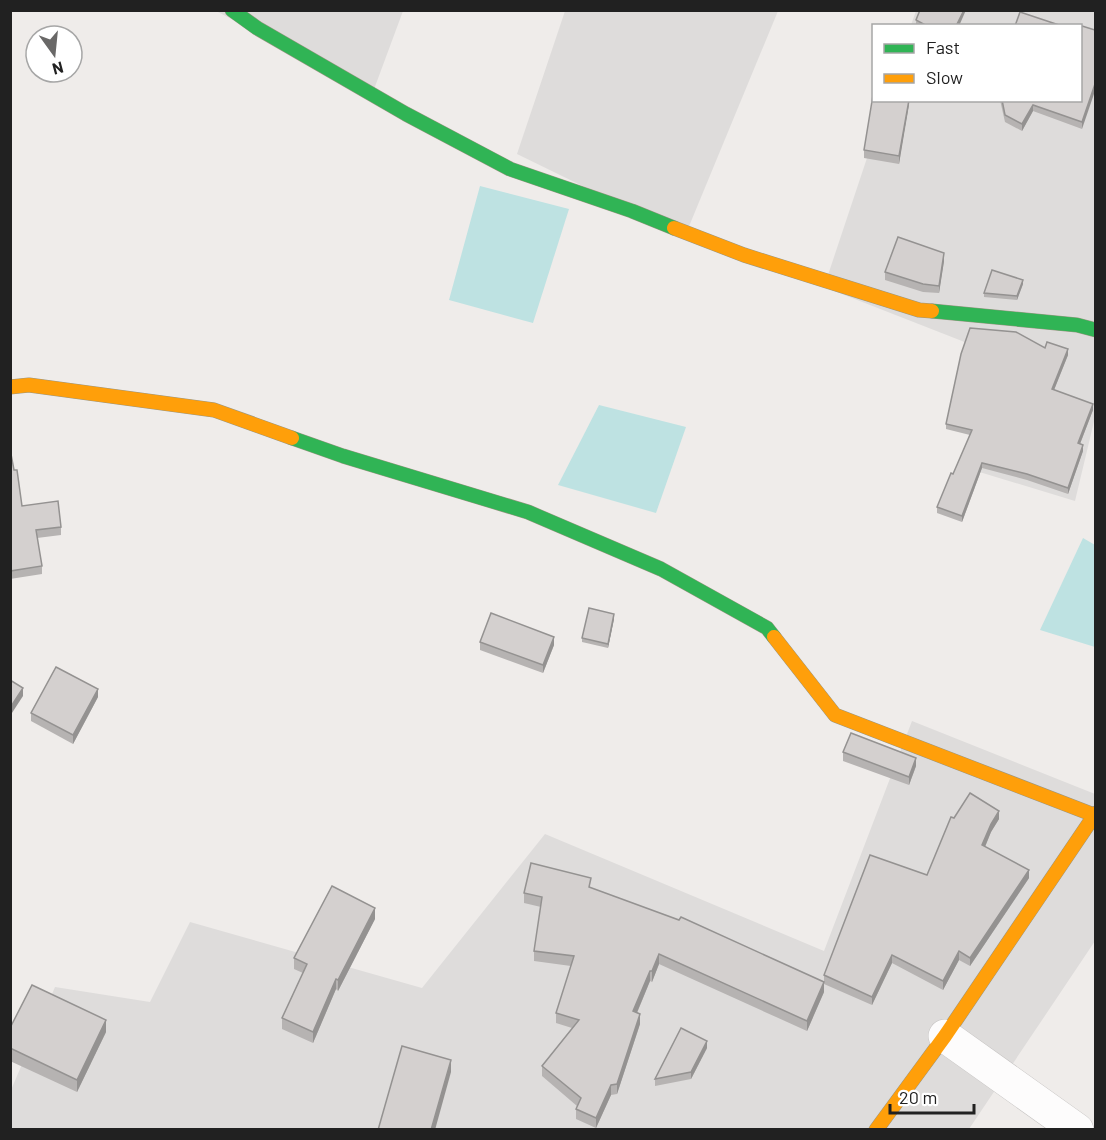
<svg xmlns="http://www.w3.org/2000/svg" width="1106" height="1140" viewBox="0 0 1106 1140" font-family="Barlow,sans-serif">
  <style>
    .residential { fill: #dedcdb }
    .water { fill: #bee2e2 }
    .lines { fill: none; stroke-linecap: round; stroke-linejoin: round }
    .street-casing { stroke: #c5c3c2; stroke-width: 34 }
    .fast-casing { stroke: #9a9682; stroke-width: 15 }
    .slow-casing { stroke: #9a9682; stroke-width: 15 }
    .street { stroke: #fdfcfc; stroke-width: 33 }
    .fast { stroke: #30b455; stroke-width: 14 }
    .slow { stroke: #ff9f0a; stroke-width: 14 }
    .wall { fill: #b6b3b2 }
    .shaded-wall { fill: #949291 }
    .building { fill: #d4d0cf; stroke: #949291; stroke-width: 1.5 }
  </style>
  <rect width="100%" height="100%" fill="#efecea"/>
  <g class="residential">
    <path d="M216 11H403L373 92Z"/>
    <path d="M565 11H778L685 236 517 154Z"/>
    <path d="M916 11H1095L1096 413 1075 501 963 467 985 350 824 287 886 101 1080 100V26L911 25Z"/>
    <path d="M912 721 1095 794V941L969 1129 11 1130V1090L55 987 150 1002 190 922 422 988 545 834 824 951Z"/>
  </g>
  <g class="water">
    <path d="M480 186 569 209 533 323 449 300Z"/>
    <path d="M599 405 686 427 656 513 558 485Z"/>
    <path d="M1083 538 1095 545V647L1040 630Z"/>
  </g>
  <g class="lines">
    <g class="street-casing">
      <path id="street" d="M945 1036 1077 1130"/>
    </g>
    <g class="fast-casing">
      <g id="fast">
        <path d="M232 10 257 28 406 114 510 169 632 211 674 228"/>
        <path d="M932 311 1077 325 1096 330"/>
        <path d="M292 438 343 456 528 512 661 569 767 628 774 637"/>
      </g>
    </g>
    <g class="slow-casing">
      <g id="slow">
        <path d="M674 228 744 255 919 310 932 311"/>
        <path d="M10 387 29 385 214 410 292 438"/>
        <path d="M774 637 835 715 1094 815"/>
        <path d="M876 1130 945 1036 1096 813"/>
      </g>
    </g>
    <use href="#street" class="street"/>
    <use href="#fast" class="fast"/>
    <use href="#slow" class="slow"/>
  </g>
  <g class="wall">
    <path d="M916 20 959 26H916Z"/>
    <path d="M1082 26V129L1033 111 1022 131 1005 122 1000 100H1080Z"/>
    <path d="M909 100 899 164 864 158V150Z"/>
    <path d="M944 261 939 293 923 292 885 280V272Z"/>
    <path d="M1023 284 1017 300 984 297V293Z"/>
    <path d="M1045 348 1068 355 1054 390 1093 410 1080 444 1083 451 1068 494 1027 480 982 468 962 522 937 513V507L953 474 970 435 946 429V424Z"/>
    <path d="M10 449 14 470 22 506 61 527V535L37 538 42 566V574L10 579Z"/>
    <path d="M614 619 608 648 582 642V638Z"/>
    <path d="M480 642 554 645 543 673 480 650Z"/>
    <path d="M98 697 73 744 31 721V713Z"/>
    <path d="M843 752 916 766 909 785 843 761Z"/>
    <path d="M954 818 999 819 991 832 985 847 1029 878 970 966 959 960 943 990 892 963 872 1005 824 984V992L807 1031 659 964 652 982 650 981 637 1013 640 1024 617 1094 611 1095 596 1128 576 1119V1109L577 1106 542 1076V1066L572 1028 556 1023V1013L571 966 534 961V951L541 907 524 903V893L591 888 824 982V975L927 875Z"/>
    <path d="M375 919 338 991 336 989 313 1043 282 1029V1018L303 973 294 969V958Z"/>
    <path d="M10 1028 106 1032 77 1092 10 1061Z"/>
    <path d="M707 1048 691 1079 655 1086V1079Z"/>
  </g>
  <g class="shaded-wall">
    <path d="M964 10H966L959 26H956Z"/>
    <path d="M1095 84V91L1082 129V122Z"/>
    <path d="M909 100V105L899 164V156Z"/>
    <path d="M1033 105V111L1022 131V124Z"/>
    <path d="M944 253V261L939 293V286Z"/>
    <path d="M1023 280V284L1017 300V296Z"/>
    <path d="M1068 349V355L1052 395V389Z"/>
    <path d="M1093 404V410L1078 449V443Z"/>
    <path d="M1083 445V451L1068 494V488Z"/>
    <path d="M982 463V468L962 522V516Z"/>
    <path d="M614 614V619L608 648V644Z"/>
    <path d="M554 637V645L543 673V665Z"/>
    <path d="M23 688V696L10 716V708Z"/>
    <path d="M98 689V697L73 744V735Z"/>
    <path d="M916 758V766L909 785V777Z"/>
    <path d="M999 811V819L991 832 982 854V845L991 824Z"/>
    <path d="M1029 870V878L970 966V958Z"/>
    <path d="M375 908V919L338 991V980Z"/>
    <path d="M959 951V960L943 990V981Z"/>
    <path d="M659 954V964L652 982V971Z"/>
    <path d="M892 955V963L872 1005V997Z"/>
    <path d="M650 971V981L633 1022V1011Z"/>
    <path d="M336 979V989L313 1043V1032Z"/>
    <path d="M824 982V992L807 1031V1021Z"/>
    <path d="M640 1014V1024L617 1094V1084Z"/>
    <path d="M106 1020V1032L77 1092V1080Z"/>
    <path d="M707 1041V1048L691 1079V1072Z"/>
    <path d="M451 1060V1072L435 1130H431Z"/>
    <path d="M611 1085V1095L596 1128V1118Z"/>
  </g>
  <g class="building">
    <path d="M920 10H964L956 26H927L916 20Z"/>
    <path d="M1020 12 1062 26H1015Z"/>
    <path d="M1082 26 1095 30V84L1082 122 1033 105 1022 124 1005 115 1002 100H1080V31Z"/>
    <path d="M873 95V100H909L899 156 864 150Z"/>
    <path d="M898 237 944 253 939 286 923 284 885 272Z"/>
    <path d="M992 270 1023 280 1017 296 984 293Z"/>
    <path d="M970 328 1016 332 1045 348 1047 342 1068 349 1052 389 1093 404 1078 443 1083 445 1068 488 1027 474 982 463 962 516 937 507 951 473 953 474 972 430 946 424 961 354Z"/>
    <path d="M10 449 14 470H17L22 506 58 501 61 527 36 530 42 566 10 571Z"/>
    <path d="M589 608 614 614 608 644 582 638Z"/>
    <path d="M491 613 554 637 543 665 480 642Z"/>
    <path d="M56 667 98 689 73 735 31 713Z"/>
    <path d="M10 680 23 688 10 708Z"/>
    <path d="M851 733 916 758 909 777 843 752Z"/>
    <path d="M970 793 999 811 991 824 982 845 1029 870 970 958 959 951 943 981 892 955 872 997 824 975 870 855 927 875 951 817 954 818Z"/>
    <path d="M531 863 591 878 589 887 679 920 681 917 824 982 807 1021 659 954 652 971H650L633 1011 640 1014 617 1084 611 1085 596 1118 576 1109 581 1098 542 1066 579 1020 556 1013 574 956 534 951 542 897 524 893Z"/>
    <path d="M332 886 375 908 338 980 336 979 313 1032 282 1018 307 964 294 958Z"/>
    <path d="M32 985 106 1020 77 1080 10 1048V1028Z"/>
    <path d="M681 1028 707 1041 691 1072 655 1079Z"/>
    <path d="M402 1046 451 1060 431 1130H378Z"/>
  </g>
  <rect width="1106" height="1140" fill="none" stroke="#212121" stroke-width="24"/>
  <rect x="872" y="24" width="210" height="78" fill="#ffffff" stroke="#a6a6a6" stroke-width="1.5"/>
  <rect x="884" y="44" width="30" height="9" fill="#30b455" stroke="#a6a6a6" stroke-width="1.5"/>
  <text x="926" y="54" font-size="18" fill="#212121">Fast</text>
  <rect x="884" y="74" width="30" height="9" fill="#ff9f0a" stroke="#a6a6a6" stroke-width="1.5"/>
  <text x="926" y="84" font-size="18" fill="#212121">Slow</text>
  <g transform="translate(54 54) rotate(165)"><circle r="28" fill="#ffffff" stroke="#a6a6a6" stroke-width="1.5"/>
  <path d="M0-4.5L10 22L0 15L-10 22Z" fill="#696867"/>
  <text y="-9" font-size="16" font-weight="bold" text-anchor="middle" fill="#212121">N</text>
  </g>
  <path d="M890 1104v9h84v-9" fill="none" stroke="#212121" stroke-width="3"/>
  <text x="899" y="1104" font-size="18" fill="#212121" stroke="#ffffff" stroke-width="4.5" paint-order="stroke">20 m</text>
</svg>
